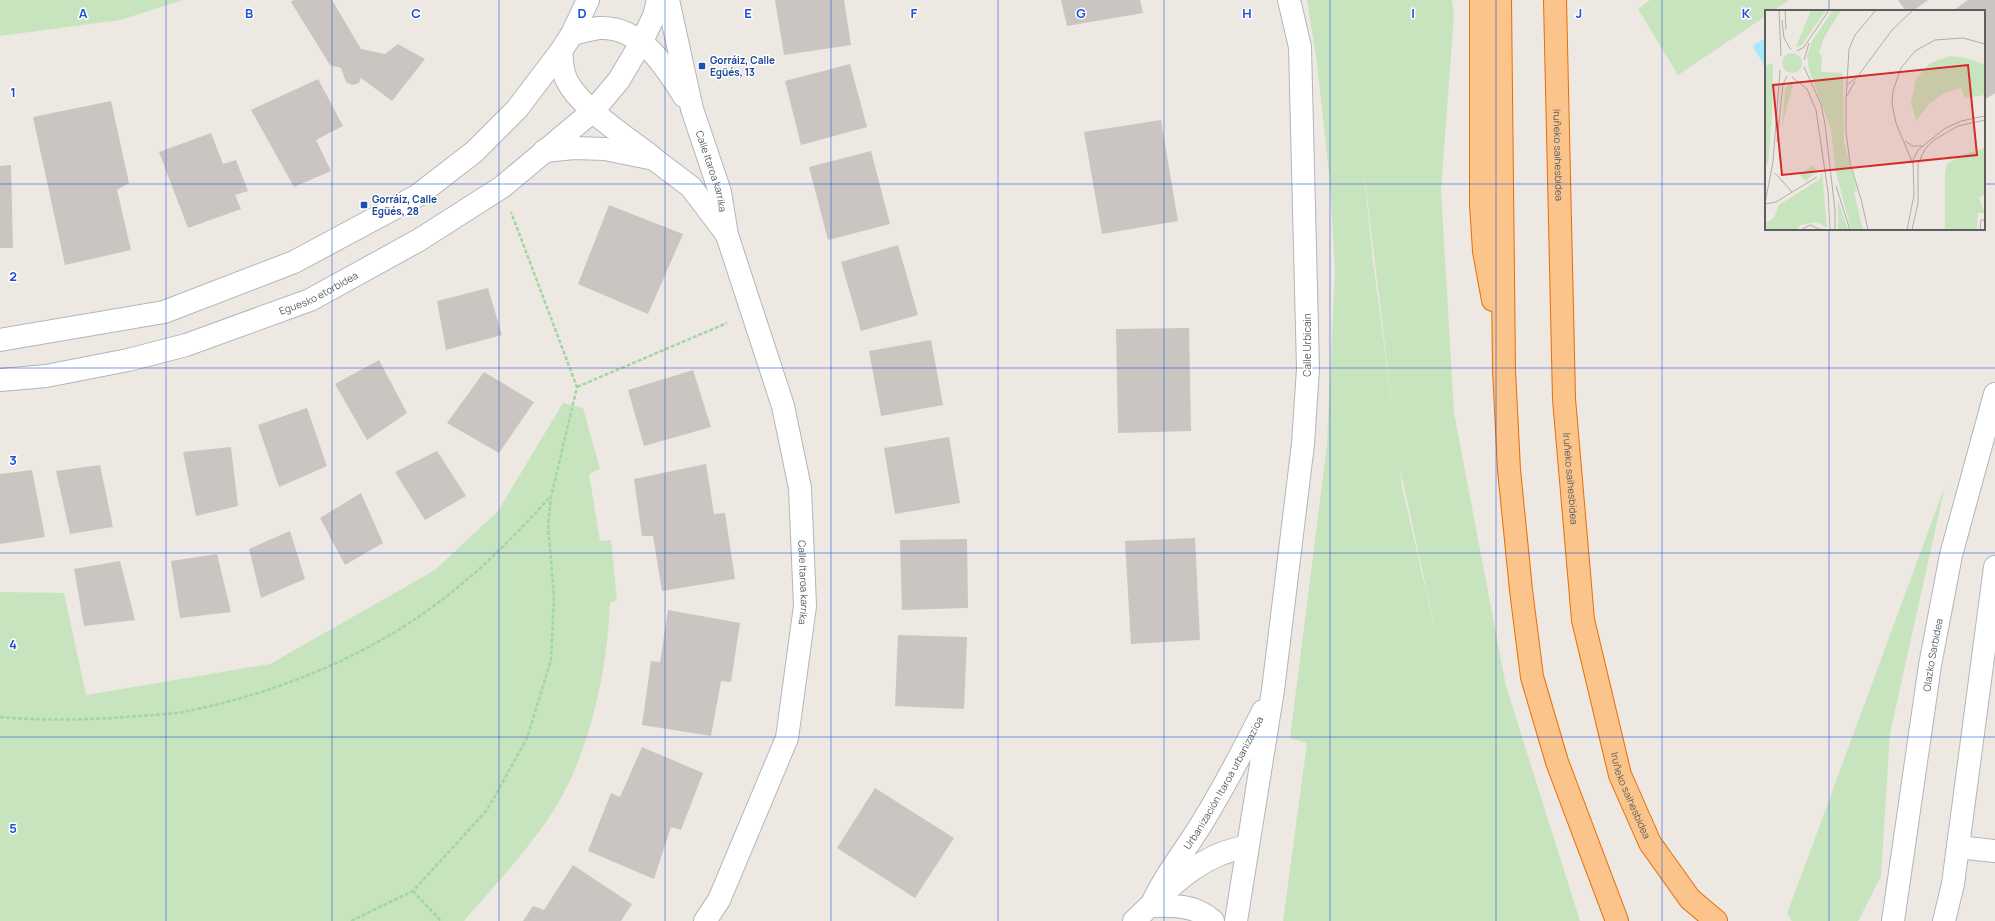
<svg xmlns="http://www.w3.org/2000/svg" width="1995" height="921" viewBox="0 0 1995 921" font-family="Manrope,sans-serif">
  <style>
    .green { fill: #c7e4be; fill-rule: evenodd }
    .water { fill: #a2eafd }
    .building { fill: #cac5c1 }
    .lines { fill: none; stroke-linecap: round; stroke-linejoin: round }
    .minor-casing { stroke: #b2b6b9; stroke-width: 24 }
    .highway-casing { stroke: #ea6d05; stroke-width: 24 }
    .path { stroke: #a2d6a3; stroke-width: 2.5; stroke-dasharray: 4 2; stroke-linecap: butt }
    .minor { stroke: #fff; stroke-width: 22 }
    .highway { stroke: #fac48b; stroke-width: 22 }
    .grid { fill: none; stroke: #1d4ed8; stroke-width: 1; stroke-opacity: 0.55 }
    .transit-dot { fill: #1a4fb4; stroke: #fff; stroke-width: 1.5 }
    .labels { text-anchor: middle; stroke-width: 3; stroke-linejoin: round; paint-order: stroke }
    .transit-label { font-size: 10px; font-weight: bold; fill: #164399; stroke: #fff; text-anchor: start }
    .street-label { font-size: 10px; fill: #5a6062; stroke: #fff }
    .inset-road { fill: none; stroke: #aeaeab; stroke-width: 1 }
    .view { fill: #d62828; fill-opacity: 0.15; stroke: #d62828; stroke-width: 2 }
    .inset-edge { fill: none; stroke: #5a6062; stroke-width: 2 }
    .grid-label { font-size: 13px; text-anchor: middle; font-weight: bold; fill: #1d4ed8; stroke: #fff; stroke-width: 3; stroke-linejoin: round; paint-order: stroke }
  </style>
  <rect width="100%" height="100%" fill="#ede8e2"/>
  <g class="green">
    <path d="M0 0H183L120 20 0 36Z"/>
    <path d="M1307 0H1452L1454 15 1441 190 1454 413 1506 686 1580 921H1283L1307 743 1290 738 1327 445 1335 271 1330 183 1317 63ZM1363 164 1392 404V405L1373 262ZM1400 468 1434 624V625L1402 487Z"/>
    <path d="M1650 0H1789L1773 11H1766V16L1678 75 1638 9Z"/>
    <path d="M563 403 583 408 600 469 589 474 600 541 611 540 617 600 610 603C607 679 586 772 538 833 515 864 489 892 464 921H0V592L64 593 86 695 270 664 435 570 498 511Z"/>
    <path d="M1945 486 1890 733 1881 876 1858 921H1792L1787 914Z"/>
  </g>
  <path class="water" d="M1766 37V69L1753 46Z"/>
  <g class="building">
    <path d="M294 0H332L361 49 385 54 398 44 425 59 392 101 361 78 359 83 352 85 346 82 341 68 330 65 291 2Z"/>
    <path d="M775 0H844L851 45 784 55Z"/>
    <path d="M1061 0H1140L1143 13 1067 26Z"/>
    <path d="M1898 0H1928L1913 11H1906Z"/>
    <path d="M1968 0H1995V93L1984 100V11H1953Z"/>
    <path d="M850 64 867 127 801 145 785 81Z"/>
    <path d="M318 79 343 126 316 140 331 171 294 187 251 110Z"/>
    <path d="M111 101 129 183 117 190 131 250 65 265 33 117Z"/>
    <path d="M1161 120 1178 221 1102 234 1084 132Z"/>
    <path d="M211 133 223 164 236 160 248 191 235 195 241 209 188 228 159 152Z"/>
    <path d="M871 151 890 224 828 240 809 167Z"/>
    <path d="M11 165 13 248H0V166Z"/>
    <path d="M609 205 683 234 648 314 578 284Z"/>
    <path d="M898 245 918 315 861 331 841 262Z"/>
    <path d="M488 288 502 335 446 350 437 301Z"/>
    <path d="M1189 328 1191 431 1118 433 1116 329Z"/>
    <path d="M931 340 943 405 881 416 869 351Z"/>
    <path d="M379 360 407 413 367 440 335 384Z"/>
    <path d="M693 370 711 427 644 446 628 390Z"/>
    <path d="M484 372 534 402 499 453 447 423Z"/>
    <path d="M307 408 327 466 279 487 258 425Z"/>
    <path d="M949 437 960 503 895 514 884 448Z"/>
    <path d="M231 447 238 506 196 516 183 452Z"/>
    <path d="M437 451 466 496 425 520 395 472Z"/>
    <path d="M706 464 714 514 725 513 735 579 662 591 653 536H642L634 479Z"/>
    <path d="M100 465 113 527 70 534 56 471Z"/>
    <path d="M32 470 45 537 0 544V474Z"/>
    <path d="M361 493 383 543 345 565 320 518Z"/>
    <path d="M290 531 305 579 261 598 249 549Z"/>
    <path d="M1195 538 1200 640 1131 644 1125 541Z"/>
    <path d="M967 539 968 608 902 610 900 540Z"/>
    <path d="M217 554 231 612 180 618 171 561Z"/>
    <path d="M120 561 135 620 84 626 74 569Z"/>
    <path d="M668 610 740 623 731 682 721 681 711 736 642 725 651 661 660 662Z"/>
    <path d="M898 635 967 637 964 709 895 706Z"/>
    <path d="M642 747 703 773 681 830 671 827 654 879 588 851 611 793 620 797Z"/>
    <path d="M875 788 954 838 915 898 837 848Z"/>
    <path d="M573 865 632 904 621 921H523L533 906 544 910Z"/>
  </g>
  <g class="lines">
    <g class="minor-casing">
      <g id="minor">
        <path id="s1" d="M668 0 692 109 720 192 727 235 783 406 800 488 805 606 787 738 719 900 705 921"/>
        <path d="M572 34C581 32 590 29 599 28 641 26 665 66 684 96"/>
        <path d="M561 51C562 58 562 66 564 73 571 102 628 138 652 157"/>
        <path d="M544 151 574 148 605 149 654 159 691 187 725 232"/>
        <path d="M0 340 164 312 294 262 417 196 474 152 517 109 561 51 572 34 588 0"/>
        <path id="s2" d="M0 380 46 376 128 360 186 345 310 300 419 240 502 187 593 111 619 80 642 41 654 16 658 0"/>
        <path d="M1958 847 1995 851"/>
        <path id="s3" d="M1151 906C1164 876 1185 851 1202 823 1224 787 1244 749 1263 711"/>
        <path d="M1151 906C1173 905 1196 905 1213 921"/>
        <path d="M1134 921C1167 890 1199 854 1246 847"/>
        <path d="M1236 921 1273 690 1303 444 1308 369 1300 47 1289 0"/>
        <path id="s4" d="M1893 921 1930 665 1951 555 1995 394"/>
        <path d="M1944 921 1953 884 1995 567"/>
      </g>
    </g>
    <g class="highway-casing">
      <g id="highway">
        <path d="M1481 0V204L1484 251 1493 300"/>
        <path d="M1500 0 1504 370 1509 470 1521 590 1532 677 1557 762 1617 921"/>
        <path id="s5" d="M1555 0 1564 399 1583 620 1620 775 1650 843 1690 899 1716 921"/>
      </g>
    </g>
    <g class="path">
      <path d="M577 387 727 323"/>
      <path d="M0 717C46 721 93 720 139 716 154 715 169 714 183 712 284 692 385 650 464 582 495 556 523 527 550 497"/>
      <path d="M413 891 441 921"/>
      <path d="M351 921 413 891 487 810 527 738 551 660 554 597 548 525 551 497 577 387 511 212"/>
    </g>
    <use href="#minor" class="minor"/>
    <use href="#highway" class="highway"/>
  </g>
  <path class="grid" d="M166 0V921M332 0V921M499 0V921M665 0V921M831 0V921M998 0V921M1164 0V921M1330 0V921M1496 0V921M1662 0V921M1829 0V11M0 184H1766M1984 184H1995M1829 229V921M0 368H1995M0 553H1995M0 737H1995"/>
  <g class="transit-dot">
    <rect x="698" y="62" width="8" height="8" rx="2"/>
    <rect x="360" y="201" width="8" height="8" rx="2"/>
  </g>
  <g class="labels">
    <g class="transit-label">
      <text x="710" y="64">Gorráiz, Calle<tspan x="710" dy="12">Egüés, 13</tspan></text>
      <text x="372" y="203">Gorráiz, Calle<tspan x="372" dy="12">Egüés, 28</tspan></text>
    </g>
    <g class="street-label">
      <text dy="4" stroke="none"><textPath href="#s5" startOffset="155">Iruñeko saihesbidea</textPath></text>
      <text dy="4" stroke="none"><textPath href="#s1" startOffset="177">Calle Itaroa karrika</textPath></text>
      <text dy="4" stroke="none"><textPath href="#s2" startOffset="332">Eguesko etorbidea</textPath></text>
      <text transform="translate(1307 345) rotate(-90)" y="4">Calle Urbicain</text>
      <text dy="4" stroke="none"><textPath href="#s5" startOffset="479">Iruñeko saihesbidea</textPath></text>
      <text dy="4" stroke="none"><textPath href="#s1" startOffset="601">Calle Itaroa karrika</textPath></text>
      <text dy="4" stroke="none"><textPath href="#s4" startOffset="269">Olazko Sarbidea</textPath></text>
      <text dy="4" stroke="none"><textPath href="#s3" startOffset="143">Urbanización Itaroa urbanizazioa</textPath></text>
      <text dy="4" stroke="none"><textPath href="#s5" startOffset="803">Iruñeko saihesbidea</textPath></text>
    </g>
  </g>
  <g transform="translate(1765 10)">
    <rect width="220" height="220" fill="#ede8e2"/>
    <path d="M46 0H61L37 35 31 37ZM68 0H76L59 28 54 43 57 45 56 62 78 63 79 132 92 181 89 182 98 220H86L70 158 66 119 44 60 42 46 47 31ZM17 53a10 10 0 1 1 20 0a10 10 0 1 1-20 0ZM185 46 201 48 220 55V85L200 88 196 78 179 83 164 94 151 111 146 92 151 69 165 53ZM8 53 7 106 3 155 0 154V56ZM26 71 28 74 17 117 20 79ZM220 138V184L214 188 220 203H213L212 220H180V162L182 154 200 144ZM48 155 52 161 41 171 35 165ZM57 161 62 218 52 212 35 215 31 220H0V213L9 208 14 195 55 169ZM73 190 83 220H73Z" fill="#c7e4be"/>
    <path class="inset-road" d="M14 0 16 46M20 0 21 19M17 10 19 28 26 40M32 41 39 37 64 0M39 50 44 33M39 57 56 94 60 114 70 200V220M27 67 42 79 51 100 63 182 65 220M82 75 93 66 127 20 148 0M82 86 90 71M140 131 147 136H157M12 132 18 74 22 66M148 154 131 113 127 94 128 81 136 58 150 41 170 30 198 28 220 34M10 163 27 182M71 176 85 220M0 193 8 152 15 60M0 194 11 192 52 167M36 220 45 215 57 220M103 220 96 189 85 153 81 122V90L84 39 90 25 111 0M142 220 149 185 148 150 153 140 179 119 196 111 220 106M147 220 153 193V154L160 139 169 130 193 116 220 110M215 220 216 210H220"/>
    <path class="view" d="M203 55 212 145 17 165 8 75Z"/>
    <rect width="220" height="220" class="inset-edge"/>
  </g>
  <g class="grid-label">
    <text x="83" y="18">A</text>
    <text x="249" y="18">B</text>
    <text x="416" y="18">C</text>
    <text x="582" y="18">D</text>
    <text x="748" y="18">E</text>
    <text x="914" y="18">F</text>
    <text x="1081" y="18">G</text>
    <text x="1247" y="18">H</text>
    <text x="1413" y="18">I</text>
    <text x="1579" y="18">J</text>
    <text x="1746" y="18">K</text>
    <text x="13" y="97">1</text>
    <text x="13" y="281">2</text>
    <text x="13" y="465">3</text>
    <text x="13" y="649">4</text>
    <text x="13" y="833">5</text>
  </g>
</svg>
